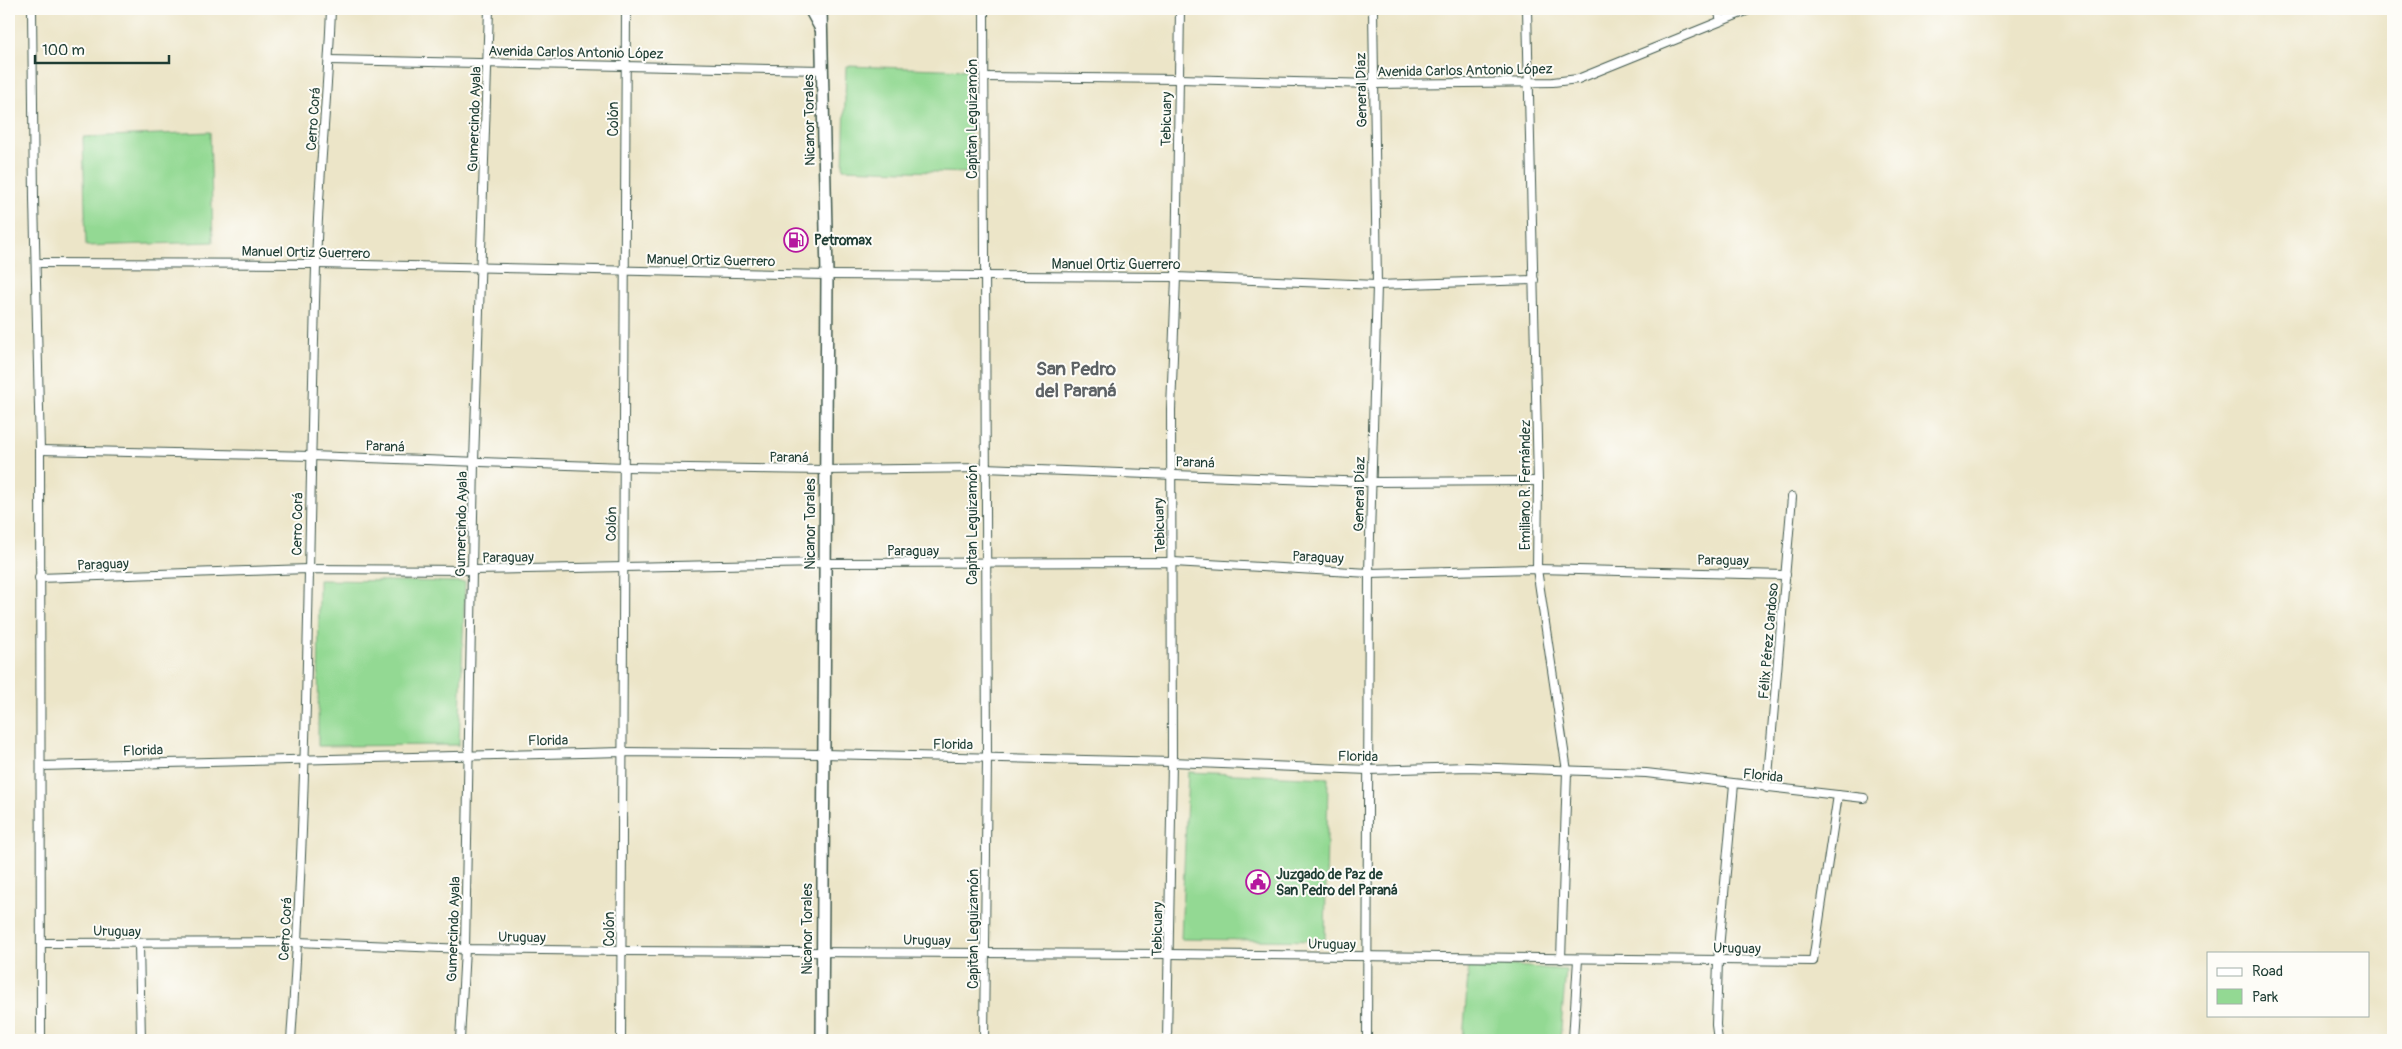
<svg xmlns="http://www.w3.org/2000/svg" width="2402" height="1049" viewBox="0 0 2402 1049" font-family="Pangolin,sans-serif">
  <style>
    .green { fill: #93d993; stroke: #598b64 }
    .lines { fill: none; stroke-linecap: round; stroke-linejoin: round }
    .street-casing { stroke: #3e564a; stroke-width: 10 }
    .secondary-casing { stroke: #3e564a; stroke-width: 14 }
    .street { stroke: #fff; stroke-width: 8 }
    .secondary { stroke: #fff; stroke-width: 11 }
    .labels { text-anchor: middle; stroke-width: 4; stroke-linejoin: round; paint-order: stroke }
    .street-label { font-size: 14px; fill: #1f3d34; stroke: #fdfcf7 }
    .poi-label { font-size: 14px; font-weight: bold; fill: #1f3d34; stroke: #fdfcf7; text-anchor: start }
    .district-label { font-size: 19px; font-weight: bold; fill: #5e6366; stroke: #fdfcf7 }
  </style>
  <rect width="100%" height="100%" fill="#fdfcf7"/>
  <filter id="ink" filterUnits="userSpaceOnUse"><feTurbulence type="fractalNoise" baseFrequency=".02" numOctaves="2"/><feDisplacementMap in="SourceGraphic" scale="10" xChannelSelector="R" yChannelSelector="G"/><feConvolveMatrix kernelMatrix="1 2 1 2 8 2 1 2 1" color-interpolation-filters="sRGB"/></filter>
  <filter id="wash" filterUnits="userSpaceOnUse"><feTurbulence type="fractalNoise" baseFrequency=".0096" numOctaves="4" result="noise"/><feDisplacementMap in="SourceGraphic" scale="20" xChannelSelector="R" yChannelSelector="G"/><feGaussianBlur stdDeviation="1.12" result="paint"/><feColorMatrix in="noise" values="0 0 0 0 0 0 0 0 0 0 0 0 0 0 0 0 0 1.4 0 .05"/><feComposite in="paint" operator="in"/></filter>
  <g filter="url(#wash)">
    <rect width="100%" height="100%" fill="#ece5c8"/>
    <g class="green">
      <path d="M846 66 972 70 969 173 843 169Z"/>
      <path d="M210 132 213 242 86 246 83 137Z"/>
      <path d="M319 580 465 582 459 745 318 746Z"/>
      <path d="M1188 772 1328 778 1325 941 1181 939Z"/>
      <path d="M1469 962 1566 970 1560 1040H1463Z"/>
    </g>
  </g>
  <g filter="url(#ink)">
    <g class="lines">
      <g class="street-casing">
        <g id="street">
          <path d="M32 9 34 199 40 450 41 1040"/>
          <path d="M984 9 987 757 984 1040"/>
          <path d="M1527 9 1538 481 1537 569 1567 771 1561 959"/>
          <path d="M1718 9 1721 21"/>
          <path d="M329 60 823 70"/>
          <path d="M985 77 1179 79 1374 84 1553 82 1578 79 1751 9"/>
          <path d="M37 263 316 264 827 275 1176 277 1377 285 1534 280"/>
          <path d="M40 450 311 456 625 467 825 470 984 468 1371 482 1538 481"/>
          <path d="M39 578 308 569 472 570 825 563 1173 562 1369 573 1537 569 1786 575"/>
          <path d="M41 766 622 752 823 754 1172 762 1368 770 1468 767 1646 773 1864 798"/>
          <path d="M1767 788 1792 497"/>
          <path d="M41 943 297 942 465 949 622 951 1169 954 1813 961 1838 795"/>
          <path d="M139 944 141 1040"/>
          <path d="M291 1040C309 783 308 525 316 268 318 181 328 95 331 9"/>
          <path d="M460 1040 465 949 474 462 489 9"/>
          <path d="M621 1040 626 9"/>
          <path d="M1167 1040 1172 762 1171 410 1176 277 1180 9"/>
          <path d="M1367 1040 1369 573 1377 285 1373 9"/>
          <path d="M1573 1040 1578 959"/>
          <path d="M1718 1040 1716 1025 1718 960 1734 784"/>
        </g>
      </g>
      <g class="secondary-casing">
        <g id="secondary">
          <path d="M810 9 821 29"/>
          <path d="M821 9 827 275 822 1040"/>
        </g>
      </g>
      <use href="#street" class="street"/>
      <use href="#secondary" class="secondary"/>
    </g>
  </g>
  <defs>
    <g id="fuel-ring" transform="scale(1.25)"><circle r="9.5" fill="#fdfcf7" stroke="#b5179e" stroke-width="1.5"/><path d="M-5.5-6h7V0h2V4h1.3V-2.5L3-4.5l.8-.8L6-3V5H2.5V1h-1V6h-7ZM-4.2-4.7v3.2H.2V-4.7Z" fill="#b5179e"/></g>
    <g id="civic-ring" transform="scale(1.25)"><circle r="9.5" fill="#fdfcf7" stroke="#b5179e" stroke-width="1.5"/><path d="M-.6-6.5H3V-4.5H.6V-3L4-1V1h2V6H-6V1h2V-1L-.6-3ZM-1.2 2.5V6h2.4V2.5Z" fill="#b5179e"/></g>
  </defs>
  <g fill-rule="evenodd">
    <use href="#fuel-ring" x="796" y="240"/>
    <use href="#civic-ring" x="1258" y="882"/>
  </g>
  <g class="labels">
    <g class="street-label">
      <text transform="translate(576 52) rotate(1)" y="5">Avenida Carlos Antonio López</text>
      <text transform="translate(1465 70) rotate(-1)" y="5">Avenida Carlos Antonio López</text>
      <text transform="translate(1361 90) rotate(-91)" y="5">General Díaz</text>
      <text transform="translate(313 119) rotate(-86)" y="5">Cerro Corá</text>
      <text transform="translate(474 119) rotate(-88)" y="5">Gumercindo Ayala</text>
      <text transform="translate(613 119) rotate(-90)" y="5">Colón</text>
      <text transform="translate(972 119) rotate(-90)" y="5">Capitan Leguizamón</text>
      <text transform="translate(1166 119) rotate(-89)" y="5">Tebicuary</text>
      <text transform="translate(809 120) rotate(-91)" y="5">Nicanor Torales</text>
      <text transform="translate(306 252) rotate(1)" y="5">Manuel Ortiz Guerrero</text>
      <text transform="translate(711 260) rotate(1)" y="5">Manuel Ortiz Guerrero</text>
      <text x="1116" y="269">Manuel Ortiz Guerrero</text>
      <text transform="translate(385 446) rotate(2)" y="5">Paraná</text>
      <text transform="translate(789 457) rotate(1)" y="5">Paraná</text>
      <text transform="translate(1195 462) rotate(2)" y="5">Paraná</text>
      <text transform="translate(1525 485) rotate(-90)" y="5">Emiliano R. Fernández</text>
      <text transform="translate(1359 494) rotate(-89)" y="5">General Díaz</text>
      <text transform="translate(297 524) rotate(-89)" y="5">Cerro Corá</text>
      <text transform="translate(461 524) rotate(-89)" y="5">Gumercindo Ayala</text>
      <text transform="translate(611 524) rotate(-89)" y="5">Colón</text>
      <text transform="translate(810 524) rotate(-90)" y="5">Nicanor Torales</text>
      <text transform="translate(972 525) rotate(-90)" y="5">Capitan Leguizamón</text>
      <text transform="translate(1159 525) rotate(-92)" y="5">Tebicuary</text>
      <text x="913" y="556">Paraguay</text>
      <text transform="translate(508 557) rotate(-1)" y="5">Paraguay</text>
      <text transform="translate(1318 557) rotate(3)" y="5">Paraguay</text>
      <text transform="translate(1723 560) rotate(1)" y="5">Paraguay</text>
      <text transform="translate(103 564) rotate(-2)" y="5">Paraguay</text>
      <text transform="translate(1768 641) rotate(-85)" y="5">Félix Pérez Cardoso</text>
      <text transform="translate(548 740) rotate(-1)" y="5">Florida</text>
      <text transform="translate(953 744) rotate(1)" y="5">Florida</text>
      <text transform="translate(143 750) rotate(-2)" y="5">Florida</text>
      <text transform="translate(1358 756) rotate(1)" y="5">Florida</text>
      <text transform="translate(1763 775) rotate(6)" y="5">Florida</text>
      <text transform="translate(285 929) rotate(-87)" y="5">Cerro Corá</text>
      <text transform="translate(453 929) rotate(-88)" y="5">Gumercindo Ayala</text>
      <text transform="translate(609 929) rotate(-90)" y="5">Colón</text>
      <text transform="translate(807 929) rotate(-90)" y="5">Nicanor Torales</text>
      <text transform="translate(973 929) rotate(-90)" y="5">Capitan Leguizamón</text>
      <text transform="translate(1157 929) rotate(-89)" y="5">Tebicuary</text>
      <text transform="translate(117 931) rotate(1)" y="5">Uruguay</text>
      <text transform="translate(522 937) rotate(1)" y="5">Uruguay</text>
      <text transform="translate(927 940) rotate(1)" y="5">Uruguay</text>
      <text transform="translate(1332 944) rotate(1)" y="5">Uruguay</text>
      <text transform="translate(1737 948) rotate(1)" y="5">Uruguay</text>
    </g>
    <g class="poi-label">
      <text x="814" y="245">Petromax</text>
      <text x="1276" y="879">Juzgado de Paz de<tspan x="1276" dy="16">San Pedro del Paraná</tspan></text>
    </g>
    <g class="district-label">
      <text x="1076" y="375">San Pedro<tspan x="1076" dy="22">del Paraná</tspan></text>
    </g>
  </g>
  <rect width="2402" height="1049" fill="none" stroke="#fdfcf7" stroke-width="30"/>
  <rect x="2207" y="952" width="162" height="65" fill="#fdfcf7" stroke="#a4b0a9"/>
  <rect x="2217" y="968" width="25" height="8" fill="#ffffff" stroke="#a4b0a9"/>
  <text x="2252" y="976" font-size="15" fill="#1f3d34">Road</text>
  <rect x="2217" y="989" width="25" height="15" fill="#93d993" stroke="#a4b0a9"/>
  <text x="2252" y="1002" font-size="15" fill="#1f3d34">Park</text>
  <path d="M35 55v8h134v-8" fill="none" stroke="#1f3d34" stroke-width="2.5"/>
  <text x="42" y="55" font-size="15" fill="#1f3d34" stroke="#fdfcf7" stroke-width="4" paint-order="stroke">100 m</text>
</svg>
